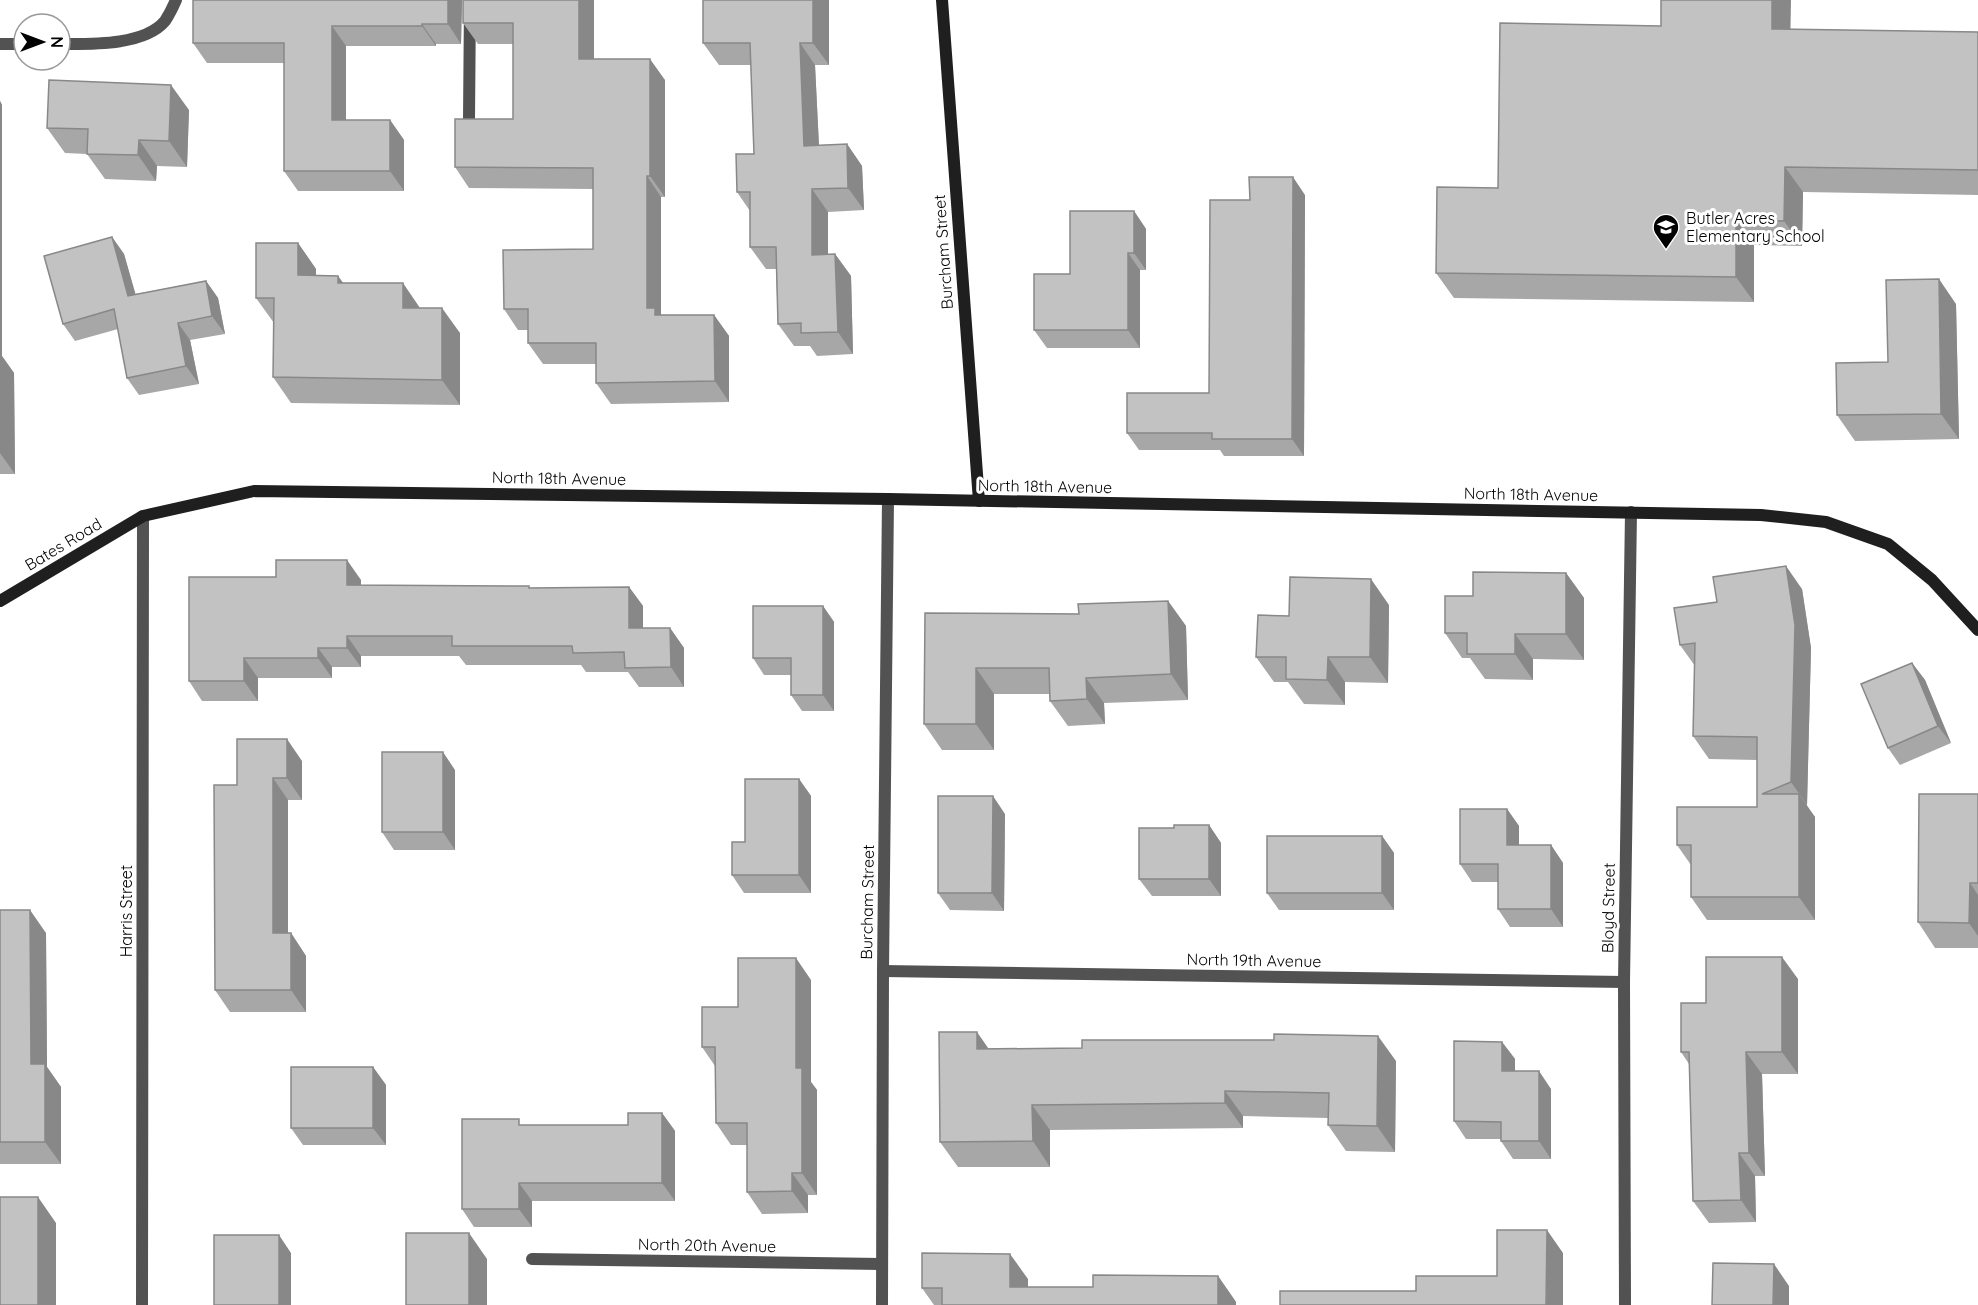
<svg xmlns="http://www.w3.org/2000/svg" width="1978" height="1305" viewBox="0 0 1978 1305" font-family="Quicksand,sans-serif">
  <style>
    .lines { fill: none; stroke-linecap: round; stroke-linejoin: round }
    .street { stroke: #525252; stroke-width: 12 }
    .secondary { stroke: #1f1f1f; stroke-width: 12 }
    .wall { fill: #a7a7a7 }
    .shaded-wall { fill: #888 }
    .building { fill: #c2c2c2; stroke: #888; stroke-width: 1.5 }
    .labels { text-anchor: middle; stroke-width: 6; stroke-linejoin: round; paint-order: stroke }
    .poi-label { font-size: 16px; fill: #000; stroke: #fff; text-anchor: start }
    .street-label { font-size: 16px; fill: #000; stroke: #fff }
  </style>
  <rect width="100%" height="100%" fill="#fff"/>
  <g class="lines">
    <g class="street">
      <path d="M0 44H24"/>
      <path d="M60 44C90 44 144 46 165 21 169 15 173 7 176 0"/>
      <path d="M469 120 470 0"/>
      <path d="M883 971 1624 982"/>
      <path d="M532 1259 881 1264"/>
      <path d="M142 1305 143 516"/>
      <path d="M882 1305 883 971 888 499"/>
      <path d="M1625 1305 1624 982 1631 512"/>
    </g>
    <g class="secondary">
      <path d="M942 0 979 501"/>
      <path d="M0 601 143 516 254 491 888 499 1761 515 1826 522 1888 544 1932 580 1978 630"/>
    </g>
  </g>
  <g class="wall">
    <path d="M193 0H462L461 44H436V46H346V120H390L404 140V191H298L284 171V63H207L193 43Z"/>
    <path d="M594 0V59L665 80V197H661V315H714L729 336V402L611 404 596 383V364H543L528 343V330H518L504 309 593 249V189L469 188 455 167 513 119V44H478L463 23Z"/>
    <path d="M829 0V65H815L819 145 847 144 862 166 864 210 828 212V254H835L851 276 853 354 817 356 810 346H794L778 324 776 269H766L750 247V211L737 192 754 154 751 65H719L703 43Z"/>
    <path d="M1790 29 1978 32V195L1803 192 1802 246 1754 245V302L1454 298 1436 273 1498 188Z"/>
    <path d="M0 101 2 105V356L14 373 15 474H0Z"/>
    <path d="M189 110 187 167 157 166 156 181 105 179 87 154 65 153 47 128Z"/>
    <path d="M1305 195 1304 456H1224L1220 450H1139L1127 433 1209 393 1250 200Z"/>
    <path d="M1134 211 1146 229V270H1140V348H1047L1034 330 1070 274Z"/>
    <path d="M112 237 124 254 135 294 206 281 218 298 225 334 190 340 199 384 139 395 127 378 118 329 75 341 63 324Z"/>
    <path d="M298 243 316 269V275L338 276 343 283 420 308 460 333V405L291 403 273 377 274 323 256 298Z"/>
    <path d="M1956 304 1959 439 1855 441 1837 415 1888 362Z"/>
    <path d="M1566 573 1584 598V660L1533 659V680L1485 679 1470 658H1462L1445 633 1473 596Z"/>
    <path d="M361 580V585L530 588 629 587 643 606V628H670L684 648V687H639L628 672H586L581 665H466L459 656H361V667H332V678H258V701H202L189 681Z"/>
    <path d="M1802 589 1811 648 1807 805H1806L1815 817V920H1707L1691 897V865L1677 845 1757 807V760L1709 759 1693 736 1695 666 1680 645Z"/>
    <path d="M1168 601 1186 626 1188 700 1104 703 1105 724 1068 726 1050 701V694H994V750H942L924 724 925 613 1079 614Z"/>
    <path d="M1389 605 1388 683 1345 682V705L1304 704 1288 682H1274L1256 657 1289 616Z"/>
    <path d="M823 606 834 622V711H802L791 695V675H764L753 658Z"/>
    <path d="M1912 663 1925 680 1951 743 1900 765 1888 748Z"/>
    <path d="M302 761V800H288V933H291L306 956V1012H230L215 990 237 785Z"/>
    <path d="M455 770V850H394L382 832Z"/>
    <path d="M799 779 811 796V893H744L732 875 745 842Z"/>
    <path d="M1978 794V948H1935L1918 922Z"/>
    <path d="M1507 809 1519 826V845H1551L1563 863V927H1510L1498 909V882H1472L1460 864Z"/>
    <path d="M1005 814 1004 911 950 910 938 893Z"/>
    <path d="M1209 825 1221 843V896H1152L1139 879 1174 828Z"/>
    <path d="M1382 836 1394 853V910H1279L1267 893Z"/>
    <path d="M0 910 46 933 47 1067 61 1087V1164H0Z"/>
    <path d="M1798 979V1074H1762L1765 1176H1755L1756 1222 1709 1223 1693 1201 1689 1064 1681 1052 1706 1003Z"/>
    <path d="M811 980V1082L817 1090V1195H808V1213L762 1214 747 1192V1145H731L716 1123 715 1066 702 1047 738 1007Z"/>
    <path d="M1502 1042 1515 1059V1071L1551 1089V1159H1513L1501 1141V1139H1466L1454 1121Z"/>
    <path d="M989 1049 1396 1061 1395 1152 1346 1151 1328 1125V1118L1243 1116V1128L1050 1130V1167H958L940 1142Z"/>
    <path d="M373 1067 386 1085V1145H303L291 1128Z"/>
    <path d="M662 1113 675 1131V1201H532V1227H474L462 1209 523 1125H628Z"/>
    <path d="M1218 1276 1236 1302V1305H934L922 1288 1028 1279V1287H1093Z"/>
  </g>
  <g class="shaded-wall">
    <path d="M448 0H462L461 44 448 24Z"/>
    <path d="M579 0H594V80L579 59Z"/>
    <path d="M813 0H829V65L813 43Z"/>
    <path d="M1772 0H1791L1790 55 1772 29Z"/>
    <path d="M422 24 436 44V46L422 26Z"/>
    <path d="M332 26 346 46V140L332 120Z"/>
    <path d="M800 43 815 65 820 168 804 146Z"/>
    <path d="M650 59 665 80V197L650 176Z"/>
    <path d="M171 85 189 110 187 167 169 141Z"/>
    <path d="M0 101 2 105V356L14 373 15 474 0 453Z"/>
    <path d="M390 120 404 140V191L390 171Z"/>
    <path d="M139 140 157 166 156 181 138 155Z"/>
    <path d="M847 144 862 166 864 210 848 188Z"/>
    <path d="M1785 167 1803 192 1802 246 1784 221Z"/>
    <path d="M647 176 661 197V317L670 329 647 308Z"/>
    <path d="M1293 177 1305 195 1304 456 1292 439Z"/>
    <path d="M812 189 828 212V277L812 255Z"/>
    <path d="M1134 211 1146 229V270L1134 253Z"/>
    <path d="M1736 220 1754 245V302L1736 277Z"/>
    <path d="M112 237 124 254 141 313 128 296Z"/>
    <path d="M298 243 316 269V301L298 275Z"/>
    <path d="M1128 253 1140 270V348L1128 330Z"/>
    <path d="M835 254 851 276 853 354 838 332Z"/>
    <path d="M338 276 356 301 338 283Z"/>
    <path d="M1939 279 1956 304 1959 439 1941 414Z"/>
    <path d="M206 281 218 298 225 334 212 316Z"/>
    <path d="M403 283 420 308H403Z"/>
    <path d="M442 308 460 333V405L442 380Z"/>
    <path d="M714 315 729 336V402L715 381Z"/>
    <path d="M178 323 190 340 199 384 186 366Z"/>
    <path d="M347 560 361 580V605L347 585Z"/>
    <path d="M1786 566 1802 589 1811 648 1807 805 1791 782Z"/>
    <path d="M1566 573 1584 598V660L1566 634Z"/>
    <path d="M1371 579 1389 605 1388 683 1370 657Z"/>
    <path d="M629 587 643 606V648L629 628Z"/>
    <path d="M1168 601 1186 626 1188 700 1171 674Z"/>
    <path d="M823 606 834 622V711L823 695Z"/>
    <path d="M670 628 684 648V687L671 667Z"/>
    <path d="M1515 634 1533 659V680L1515 654Z"/>
    <path d="M347 636 361 656V667L347 648Z"/>
    <path d="M318 648 332 667V678L318 658Z"/>
    <path d="M1328 657 1345 682V705L1327 680Z"/>
    <path d="M244 658 258 678V701L244 681Z"/>
    <path d="M1912 663 1925 680 1951 743 1938 726Z"/>
    <path d="M976 668 994 694V750L976 724Z"/>
    <path d="M1086 678 1104 703 1105 724 1087 699Z"/>
    <path d="M287 739 302 761V800L287 778Z"/>
    <path d="M443 752 455 770V850L443 832Z"/>
    <path d="M273 778 288 800V956L273 933Z"/>
    <path d="M799 779 811 796V893L799 875Z"/>
    <path d="M1799 794 1815 817V920L1799 897Z"/>
    <path d="M993 796 1005 814 1004 911 992 893Z"/>
    <path d="M1507 809 1519 826V863L1507 845Z"/>
    <path d="M1209 825 1221 843V896L1209 879Z"/>
    <path d="M1382 836 1394 853V910L1382 893Z"/>
    <path d="M1551 845 1563 863V927L1551 909Z"/>
    <path d="M1970 883 1978 895V936L1969 923Z"/>
    <path d="M30 910 46 933 47 1067 61 1087V1164L45 1142 31 1064Z"/>
    <path d="M291 933 306 956V1012L291 990Z"/>
    <path d="M1782 957 1798 979V1074L1782 1052Z"/>
    <path d="M796 958 811 980V1082L817 1090V1195L802 1173 796 1068Z"/>
    <path d="M977 1032 995 1058 977 1049Z"/>
    <path d="M1378 1036 1396 1061 1395 1152 1377 1126Z"/>
    <path d="M1502 1042 1515 1059V1089L1502 1071Z"/>
    <path d="M1746 1052 1762 1074 1765 1176 1749 1153Z"/>
    <path d="M373 1067 386 1085V1145L373 1128Z"/>
    <path d="M1539 1071 1551 1089V1159L1539 1141Z"/>
    <path d="M1225 1091 1243 1116V1128L1225 1103Z"/>
    <path d="M1032 1105 1050 1130V1167L1033 1141Z"/>
    <path d="M662 1113 675 1131V1201L662 1183Z"/>
    <path d="M1739 1153 1755 1176 1756 1222 1741 1200Z"/>
    <path d="M792 1173 808 1195V1213L792 1191Z"/>
    <path d="M519 1183 532 1201V1227L519 1209Z"/>
    <path d="M38 1197 56 1223V1305H38Z"/>
    <path d="M1547 1230 1563 1253V1305H1546Z"/>
    <path d="M469 1233 487 1259V1305H469Z"/>
    <path d="M279 1235 291 1253V1305H279Z"/>
    <path d="M1010 1254 1028 1279V1305L1010 1287Z"/>
    <path d="M1774 1264 1789 1286V1305H1773Z"/>
    <path d="M1218 1276 1236 1302V1305H1218Z"/>
  </g>
  <g class="building">
    <path d="M193 0H448V24H422V26H332V120H390V171H284V43H193Z"/>
    <path d="M463 0H579V59H650V176H647V308H655V315H714L715 381 596 383V343H528V309H504L503 250 593 249V168L455 167V119H513V23H463Z"/>
    <path d="M703 0H813V43H800L804 146 847 144 848 188 812 189V255L835 254 838 332 801 333V323L778 324 776 247H750V192H737L736 154H754L750 43H703Z"/>
    <path d="M1661 0H1772V29L1978 32V170L1785 167 1784 221 1736 220V277L1436 273 1437 187 1498 188 1500 23 1661 26Z"/>
    <path d="M49 80 171 85 169 141 139 140 138 155 87 154 88 129 47 128Z"/>
    <path d="M1249 177H1293L1292 439H1212V433H1127V393H1209L1210 200H1250Z"/>
    <path d="M1070 211H1134V253H1128V330H1034V274H1070Z"/>
    <path d="M112 237 128 296 206 281 212 316 178 323 186 366 127 378 114 309 63 324 44 256Z"/>
    <path d="M256 243H298V275L338 276V283H403V308H442V380L273 377 274 298H256Z"/>
    <path d="M1939 279 1941 414 1837 415 1836 363 1888 362 1886 280Z"/>
    <path d="M276 560H347V585L529 586V588L629 587V628H670L671 667 625 668 624 652 573 653 572 646H452V636H347V648H318V658H244V681H189V577H276Z"/>
    <path d="M1786 566 1795 625 1791 782 1762 794H1799V897H1691V845H1677V807H1757V737L1693 736 1695 643 1680 645 1674 608 1717 602 1713 577Z"/>
    <path d="M1473 572 1566 573V634H1515V654H1467V633H1445V596H1473Z"/>
    <path d="M1290 577 1371 579 1370 657H1328L1327 680 1286 679V657H1256L1258 615 1289 616Z"/>
    <path d="M1168 601 1171 674 1086 678 1087 699 1050 701 1049 668H976V724H924L925 613 1079 614 1078 604Z"/>
    <path d="M753 606H823V695H791V658H753Z"/>
    <path d="M1912 663 1938 726 1888 748 1861 684Z"/>
    <path d="M237 739H287V778H273V933H291V990H215L214 785H237Z"/>
    <rect x="382" y="752" width="61" height="80"/>
    <path d="M745 779H799V875H732V842H745Z"/>
    <path d="M1919 794H1978V883H1970L1969 923 1918 922Z"/>
    <path d="M938 796H993L992 893H938Z"/>
    <path d="M1460 809H1507V845H1551V909H1498V864H1460Z"/>
    <path d="M1174 825H1209V879H1139V828H1174Z"/>
    <rect x="1267" y="836" width="115" height="57"/>
    <path d="M0 910H30L31 1064H45V1142H0Z"/>
    <path d="M1706 957H1782V1052H1746L1749 1153H1739L1741 1200 1693 1201 1689 1052H1681V1003H1706Z"/>
    <path d="M738 958H796V1068H802V1173H792V1191L747 1192V1123H716L715 1047H702V1007H738Z"/>
    <path d="M939 1032H977V1049L1082 1048V1040H1274V1034L1378 1036 1377 1126 1328 1125 1329 1093 1225 1091V1103L1032 1105 1033 1141 940 1142Z"/>
    <path d="M1454 1041 1502 1042V1071H1539V1141H1501V1122L1454 1121Z"/>
    <rect x="291" y="1067" width="82" height="61"/>
    <path d="M628 1113H662V1183H519V1209H462V1119H519V1125H628Z"/>
    <rect x="0" y="1197" width="38" height="108"/>
    <path d="M1497 1230H1547L1546 1305H1280V1291H1416V1276H1497Z"/>
    <rect x="406" y="1233" width="63" height="72"/>
    <rect x="214" y="1235" width="65" height="70"/>
    <path d="M922 1253 1010 1254V1287H1093V1275L1218 1276V1305H942V1288H922Z"/>
    <path d="M1713 1263 1774 1264 1773 1305H1712Z"/>
  </g>
  <defs>
    <g id="school-pin" transform="scale(1.35)"><path d="M0 17L-7.5 6A9.5 9.5 0 1 1 7.5 6Z" fill="#000" stroke="#fff"/><path d="M0-5L7-2L0 1L-7-2ZM-4 1L0 2.5L4 1V4Q0 6-4 4Z" fill="#fff"/></g>
  </defs>
  <g fill-rule="evenodd">
    <use href="#school-pin" x="1666" y="227"/>
  </g>
  <g class="labels">
    <g class="poi-label">
      <text x="1686" y="224">Butler Acres<tspan x="1686" dy="18">Elementary School</tspan></text>
    </g>
    <g class="street-label">
      <text transform="translate(943 252) rotate(-94)" y="6">Burcham Street</text>
      <text transform="translate(559 478) rotate(1)" y="6">North 18th Avenue</text>
      <text transform="translate(1045 486) rotate(1)" y="6">North 18th Avenue</text>
      <text transform="translate(1531 494) rotate(1)" y="6">North 18th Avenue</text>
      <text transform="translate(63 544) rotate(-31)" y="6">Bates Road</text>
      <text transform="translate(867 902) rotate(-89)" y="6">Burcham Street</text>
      <text transform="translate(1608 908) rotate(-89)" y="6">Bloyd Street</text>
      <text transform="translate(126 911) rotate(-90)" y="6">Harris Street</text>
      <text transform="translate(1254 960) rotate(1)" y="6">North 19th Avenue</text>
      <text transform="translate(707 1245) rotate(1)" y="6">North 20th Avenue</text>
    </g>
  </g>
  <g transform="translate(42 42) rotate(90)"><circle r="28" fill="#ffffff" stroke="#999999" stroke-width="1.5"/>
  <path d="M0-4.5L10 22L0 15L-10 22Z" fill="#000000"/>
  <text y="-9" font-size="16" font-weight="bold" text-anchor="middle" fill="#000000">N</text>
  </g>
</svg>
